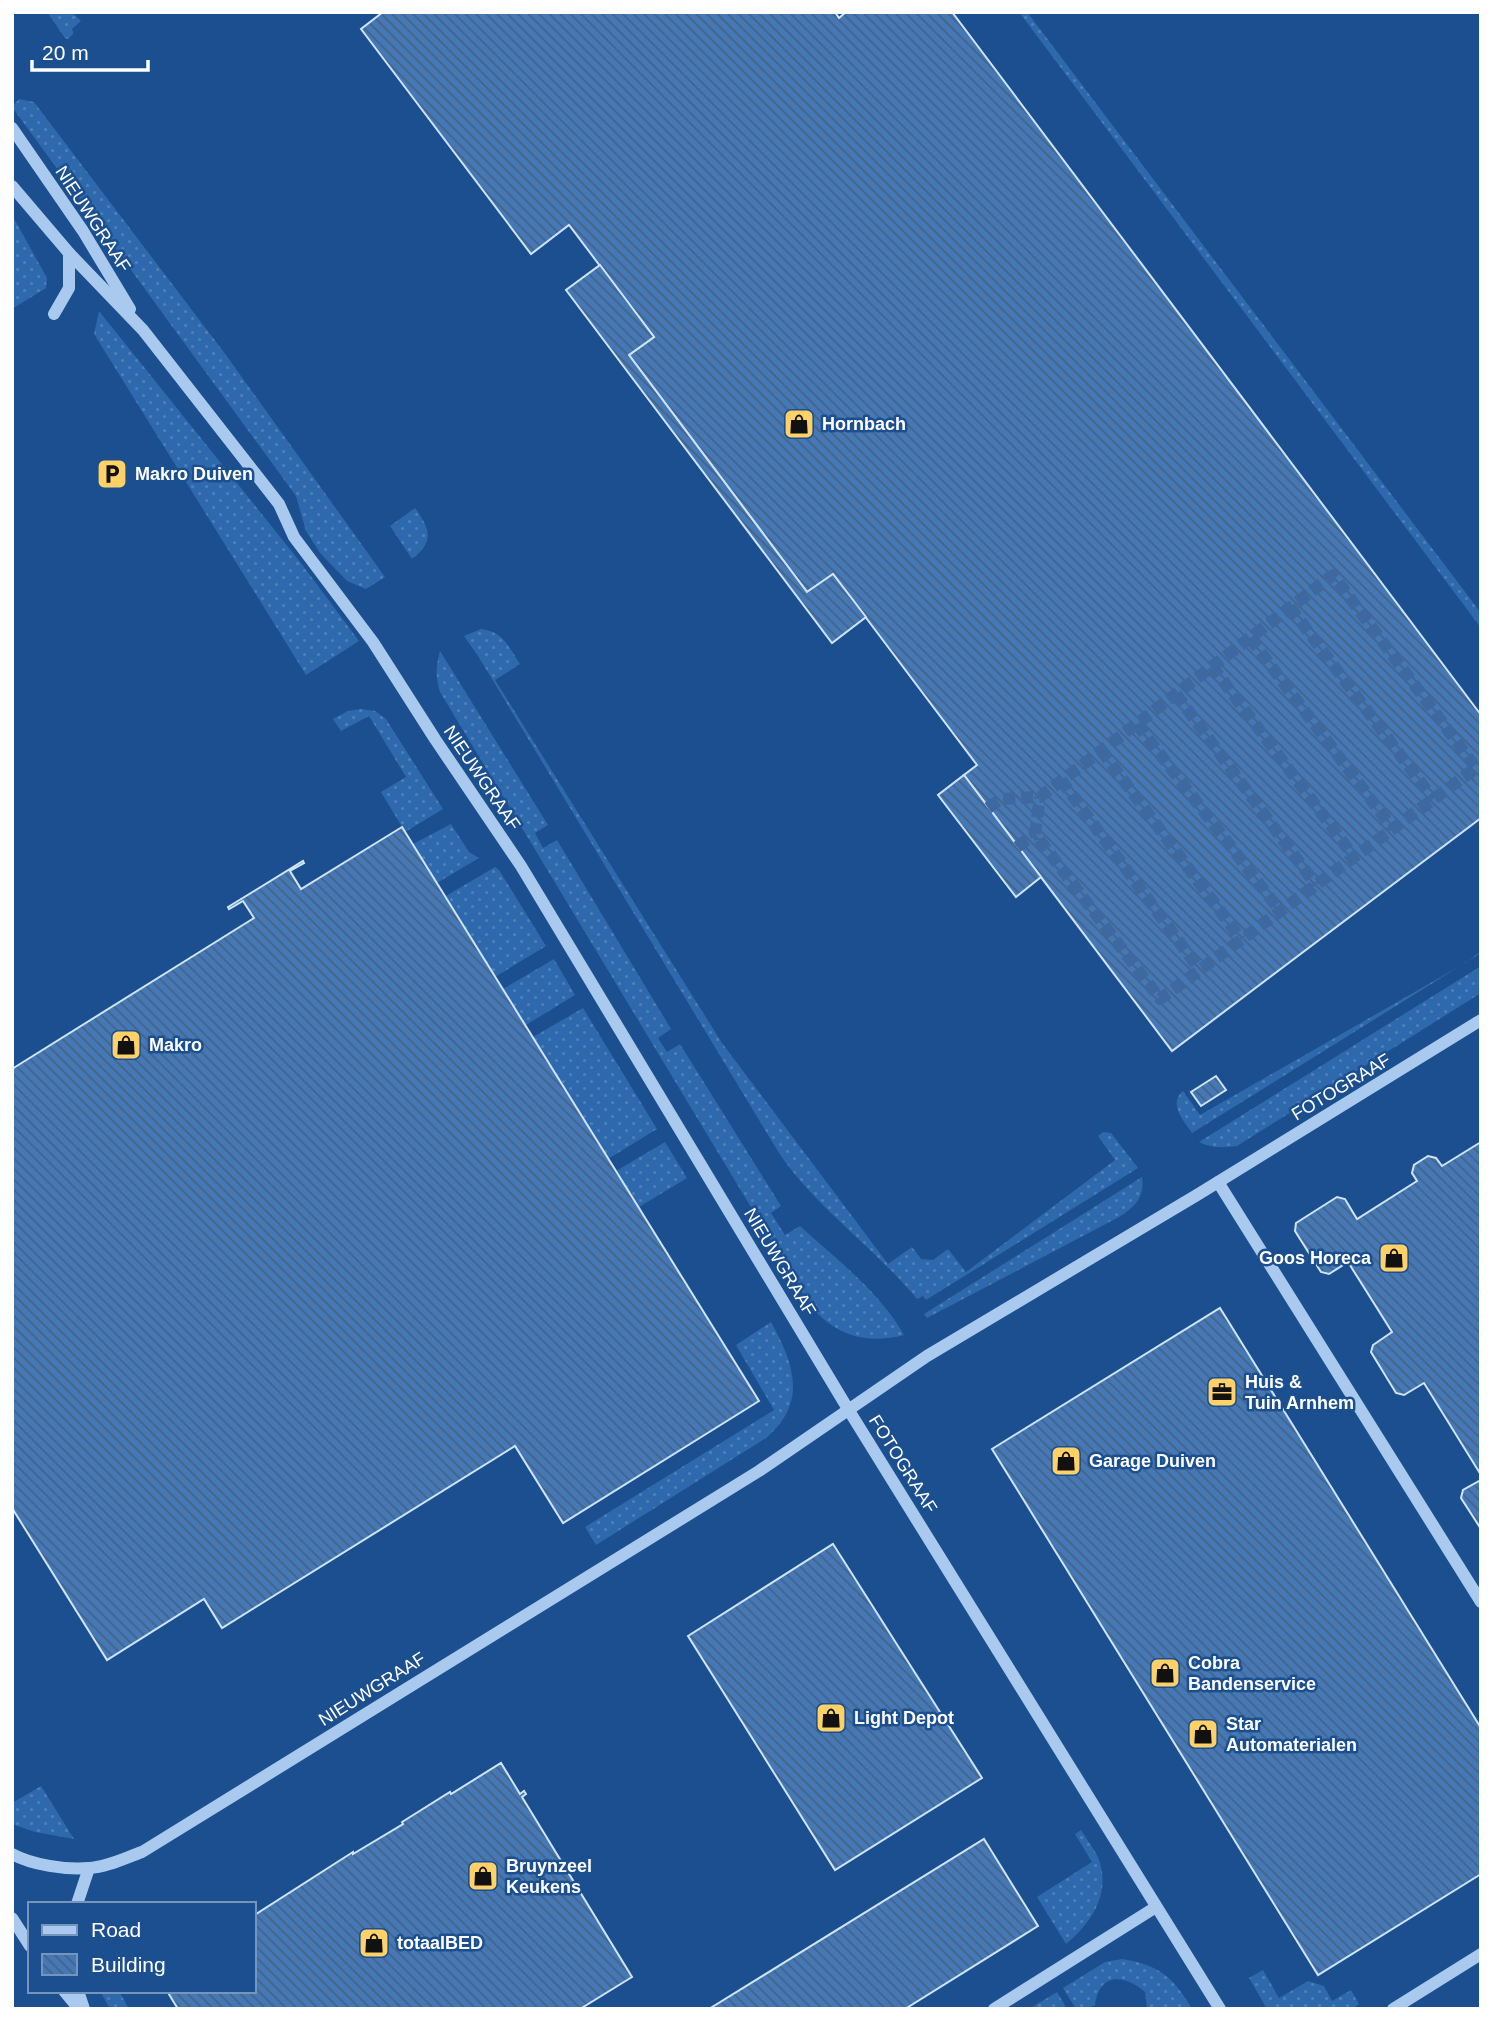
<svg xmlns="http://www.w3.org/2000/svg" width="1493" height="2021" viewBox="0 0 1493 2021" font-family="Arial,sans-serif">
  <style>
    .grass { fill: url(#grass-dots) }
    .building { fill: url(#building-back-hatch); stroke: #cfe3fa; stroke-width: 2 }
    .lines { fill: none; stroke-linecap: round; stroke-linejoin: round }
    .minor-tunnel { stroke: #3d69a0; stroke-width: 12; stroke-dasharray: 12 6; stroke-linecap: butt }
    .minor { stroke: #a9c9ee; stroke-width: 12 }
    .labels { text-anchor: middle; stroke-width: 5; stroke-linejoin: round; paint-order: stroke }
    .street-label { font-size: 18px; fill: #fff; stroke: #1b4f8f }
    .poi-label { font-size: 18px; font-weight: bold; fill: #fff; stroke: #1b4f8f; text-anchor: start }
  </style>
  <defs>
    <pattern id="grass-dots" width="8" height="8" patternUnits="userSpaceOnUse" patternTransform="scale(1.75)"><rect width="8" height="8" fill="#2e69ad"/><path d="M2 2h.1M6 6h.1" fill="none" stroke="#4d80b9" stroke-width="1.8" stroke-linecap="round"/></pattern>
    <pattern id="building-back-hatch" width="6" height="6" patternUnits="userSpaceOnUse" patternTransform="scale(1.75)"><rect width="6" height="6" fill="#4478b7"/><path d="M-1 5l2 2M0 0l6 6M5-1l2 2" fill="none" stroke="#486282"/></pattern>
  </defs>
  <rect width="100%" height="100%" fill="#1b4f8f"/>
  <g class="grass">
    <path d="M47 12H72L81 21 72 29 73 34 68 39 65 38Z"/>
    <path d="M1019 12H1027L1481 613V628Z"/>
    <path d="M19 99 34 102 226 355 385 577 366 589 347 581 320 553 306 531 296 496 12 107Z"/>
    <path d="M12 215 47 278 46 288 12 309Z"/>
    <path d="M99 311 301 563 359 641 306 675 94 334Z"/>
    <path d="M415 508C430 529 435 541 412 559L390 526Z"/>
    <path d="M481 629C504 632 508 646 520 664L495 680 722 1043 888 1264 912 1247 921 1259 933 1260 948 1249 966 1272 1115 1160 1098 1136 1103 1132 1111 1133 1138 1168 926 1300 923 1296 917 1299C874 1247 817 1209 779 1153L478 656 464 636Z"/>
    <path d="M440 651 548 825 535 833 543 848 557 840 671 1029 658 1038 667 1052 680 1044 781 1206 771 1213 785 1235 800 1226C837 1260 880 1292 904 1335 866 1345 834 1335 810 1305L440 692C435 677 436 666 440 651Z"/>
    <path d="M361 709 375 711 386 719 443 809 405 832 381 792 406 777 369 716 341 731 333 719 348 711Z"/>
    <path d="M451 824 469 852 479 858 437 883 413 844Z"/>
    <path d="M495 867 499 870 546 946 495 977 446 896Z"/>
    <path d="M1481 951V953L1192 1133C1183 1120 1168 1104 1183 1091L1200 1115 1467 962Z"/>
    <path d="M554 959 575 995 526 1025 503 989Z"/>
    <path d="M1481 966V993L1237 1146C1222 1148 1212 1148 1199 1142Z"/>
    <path d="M583 1008 657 1129 608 1159 533 1037Z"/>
    <path d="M665 1142 687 1178 639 1207 616 1171Z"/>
    <path d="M1142 1177C1145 1197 1135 1207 1119 1217L927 1318 924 1314Z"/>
    <path d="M771 1322C794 1364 808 1402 766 1438L596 1545 585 1527 774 1410 736 1345Z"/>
    <path d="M41 1786 74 1839 35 1832 12 1824V1803Z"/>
    <path d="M1081 1830C1087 1840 1097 1852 1100 1863 1110 1896 1090 1924 1066 1944L1037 1897 1092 1862 1075 1834Z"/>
    <path d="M1122 1959C1159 1965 1172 1976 1191 2007L1147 2009 1145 1992C1125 1974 1099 1972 1095 2005L1087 2009H1076L1063 1988 1105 1962Z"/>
    <path d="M1263 1970 1279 1998 1308 1981 1324 1986 1332 2001 1351 1990 1359 2004 1352 2009H1267L1249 1978Z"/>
    <path d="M100 1991H119L129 2009H110Z"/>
    <path d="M1057 1992 1067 2009H1029Z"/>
  </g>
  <g class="building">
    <path d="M383 12H835L839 18 846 12H952L1481 715V818L1172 1051 964 775 977 765 833 574 807 592 629 355 654 337 569 225 531 254 361 29Z"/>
    <path d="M600 265 654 337 629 355 807 592 833 574 866 617 832 643 566 290Z"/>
    <path d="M964 775 1041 877 1016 897 938 795Z"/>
    <path d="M402 827 759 1401 563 1523 515 1446 222 1628 204 1599 107 1660 12 1508V1069L254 918 243 901 229 909 228 907 303 861 304 863 290 871 301 889Z"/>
    <path d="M1216 1076 1226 1090 1201 1106 1191 1092Z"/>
    <path d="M1481 1142V1475L1424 1383 1404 1395 1396 1393 1371 1352 1373 1345 1392 1332 1348 1262 1329 1274 1321 1272 1295 1231 1296 1223 1337 1197 1345 1199 1357 1219 1417 1181 1412 1173 1414 1165 1428 1156 1436 1158 1442 1166Z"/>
    <path d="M1220 1308 1481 1728V1874L1318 1975 992 1449Z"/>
    <path d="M1481 1480V1529L1461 1498 1463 1490Z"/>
    <path d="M833 1544 982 1778 835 1870 688 1636Z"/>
    <path d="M501 1763 520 1794 524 1791 526 1794 522 1797 632 1977 580 2009H178L167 1991H254V1913L256 1914 353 1852V1854L403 1824 402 1822 450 1792 451 1794Z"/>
    <path d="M984 1839 1038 1926 905 2009H709Z"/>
  </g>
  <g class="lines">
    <g class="minor-tunnel">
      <path d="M1290 607 1433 799"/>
      <path d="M1250 638 1393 829"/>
      <path d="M1212 666 1354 857"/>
      <path d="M1176 694 1316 885"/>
      <path d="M1137 724 1280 911"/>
      <path d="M1101 750 1241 939"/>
      <path d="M1061 780 1199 969"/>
      <path d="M988 808 1001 799 1040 797 1333 575 1476 768 1160 999 1035 834 1040 797"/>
      <path d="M1017 847 1035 834"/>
    </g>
    <g class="minor">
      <path d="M12 128 83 231 130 309"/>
      <path d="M12 186 69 253 143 330 279 504 294 537 373 642 435 739 521 866 848 1409 1220 2009"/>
      <path d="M54 314 69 288V253"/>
      <path d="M1218 1182 1481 1602"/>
      <path d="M12 1854C32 1865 66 1870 89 1868 107 1867 125 1858 142 1852L759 1471 927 1356 1197 1195 1481 1020"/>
      <path d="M77 1904 89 1868"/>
      <path d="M12 1918 30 1946"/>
      <path d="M64 1991 79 2009"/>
      <path d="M78 1991 84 2009"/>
      <path d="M994 2009 1156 1907"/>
      <path d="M1393 2009 1481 1954"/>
    </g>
  </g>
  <defs>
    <g id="shop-square" transform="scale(1.575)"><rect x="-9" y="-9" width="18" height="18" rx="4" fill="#ffd166" stroke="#1b4f8f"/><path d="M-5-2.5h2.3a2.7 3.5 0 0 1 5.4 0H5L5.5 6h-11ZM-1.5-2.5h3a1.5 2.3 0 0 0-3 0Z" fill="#111"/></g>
    <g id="parking-square" transform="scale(1.575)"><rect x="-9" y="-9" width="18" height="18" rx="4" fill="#ffd166" stroke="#1b4f8f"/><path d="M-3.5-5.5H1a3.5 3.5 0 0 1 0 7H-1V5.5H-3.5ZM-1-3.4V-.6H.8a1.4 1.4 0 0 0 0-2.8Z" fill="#111"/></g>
    <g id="office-square" transform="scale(1.575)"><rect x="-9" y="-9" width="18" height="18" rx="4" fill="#ffd166" stroke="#1b4f8f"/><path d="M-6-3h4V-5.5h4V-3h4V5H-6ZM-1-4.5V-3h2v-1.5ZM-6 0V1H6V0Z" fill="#111"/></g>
  </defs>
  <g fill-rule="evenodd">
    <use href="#shop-square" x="799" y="424"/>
    <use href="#parking-square" x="112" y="474"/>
    <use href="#shop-square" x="126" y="1045"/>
    <use href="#shop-square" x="1394" y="1258"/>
    <use href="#office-square" x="1222" y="1392"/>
    <use href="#shop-square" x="1066" y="1461"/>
    <use href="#shop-square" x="1165" y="1673"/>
    <use href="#shop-square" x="831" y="1718"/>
    <use href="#shop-square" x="1203" y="1734"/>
    <use href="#shop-square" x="483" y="1876"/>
    <use href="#shop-square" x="374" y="1943"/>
  </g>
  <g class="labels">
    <g class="street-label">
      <text transform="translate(93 219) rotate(57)" y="6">NIEUWGRAAF</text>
      <text transform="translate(482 778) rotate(56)" y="6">NIEUWGRAAF</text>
      <text transform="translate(1341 1087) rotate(-31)" y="6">FOTOGRAAF</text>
      <text transform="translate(780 1262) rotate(59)" y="6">NIEUWGRAAF</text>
      <text transform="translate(903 1464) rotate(58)" y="6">FOTOGRAAF</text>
      <text transform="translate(372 1689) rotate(-32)" y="6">NIEUWGRAAF</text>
    </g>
    <g class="poi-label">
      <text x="822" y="430">Hornbach</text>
      <text x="135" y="480">Makro Duiven</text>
      <text x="149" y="1051">Makro</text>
      <text x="1371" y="1264" text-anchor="end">Goos Horeca</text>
      <text x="1245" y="1388">Huis &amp;<tspan x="1245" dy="21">Tuin Arnhem</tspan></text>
      <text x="1089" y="1467">Garage Duiven</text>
      <text x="1188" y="1669">Cobra<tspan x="1188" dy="21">Bandenservice</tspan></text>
      <text x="854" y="1724">Light Depot</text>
      <text x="1226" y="1730">Star<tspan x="1226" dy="21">Automaterialen</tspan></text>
      <text x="506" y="1872">Bruynzeel<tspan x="506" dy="21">Keukens</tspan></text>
      <text x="397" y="1949">totaalBED</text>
    </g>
  </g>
  <rect width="1493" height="2021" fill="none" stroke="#ffffff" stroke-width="28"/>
  <rect x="28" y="1902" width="228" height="91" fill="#1b4f8f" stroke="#7695bc" stroke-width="2"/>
  <rect x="42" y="1925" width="35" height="10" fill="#a9c9ee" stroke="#7695bc" stroke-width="2"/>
  <text x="91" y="1937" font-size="21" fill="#ffffff">Road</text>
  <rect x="42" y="1954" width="35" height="21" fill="url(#building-back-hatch)" stroke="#7695bc" stroke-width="2"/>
  <text x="91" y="1972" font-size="21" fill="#ffffff">Building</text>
  <path d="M32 60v10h116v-10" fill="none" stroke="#ffffff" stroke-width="3.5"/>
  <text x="42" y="60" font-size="21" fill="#ffffff" stroke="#1b4f8f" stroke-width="5" paint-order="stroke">20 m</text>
</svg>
